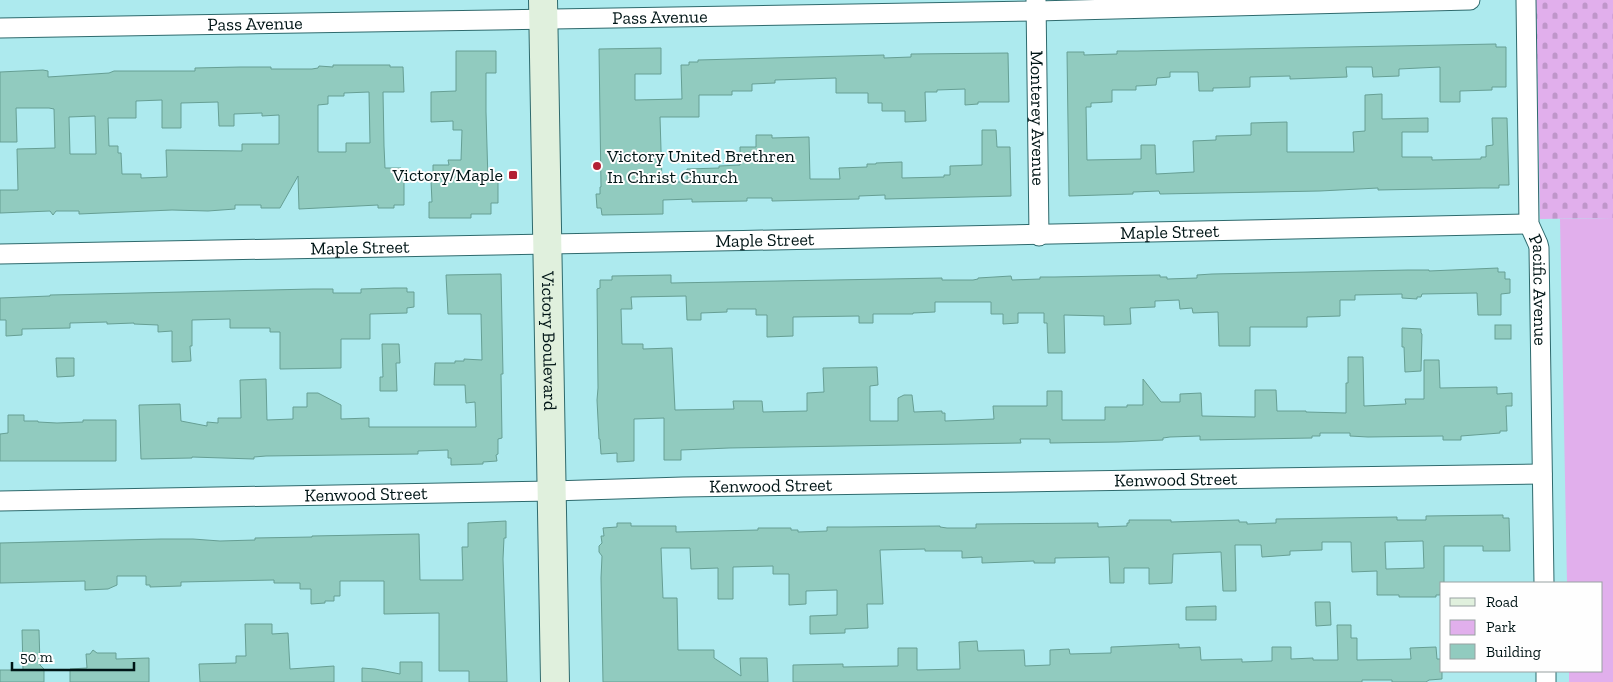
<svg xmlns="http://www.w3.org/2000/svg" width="1613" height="682" viewBox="0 0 1613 682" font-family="'Zilla Slab',serif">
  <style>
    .cemetery { fill: url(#cemetery-stones) }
    .park { fill: #e1afec }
    .building { fill: #91cbbf; stroke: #669f94; fill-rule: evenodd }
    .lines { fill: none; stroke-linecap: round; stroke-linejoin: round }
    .minor-casing { stroke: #2e6a6d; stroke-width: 21 }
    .secondary-casing { stroke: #2e6a6d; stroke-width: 30 }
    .minor { stroke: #fff; stroke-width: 19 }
    .secondary { stroke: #e0f0dd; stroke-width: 28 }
    .poi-dot { fill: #b32034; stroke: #fefefe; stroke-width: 2 }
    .labels { text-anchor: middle; stroke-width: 4; stroke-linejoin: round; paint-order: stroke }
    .street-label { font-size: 18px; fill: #001516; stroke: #fefefe }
    .poi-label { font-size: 18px; fill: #001516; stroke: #fefefe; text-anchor: start }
  </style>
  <defs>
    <pattern id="cemetery-stones" width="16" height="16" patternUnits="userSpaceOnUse" patternTransform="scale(1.25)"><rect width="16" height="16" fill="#e1afec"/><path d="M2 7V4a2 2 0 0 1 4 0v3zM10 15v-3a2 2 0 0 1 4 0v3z" fill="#bf96ca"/></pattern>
  </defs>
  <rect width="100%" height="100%" fill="#adeaee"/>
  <path class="cemetery" d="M1536 0H1613V218L1540 219Z"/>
  <path class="park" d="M1613 218V682H1569V671H1602V583H1567L1560 219Z"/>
  <g class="building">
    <path d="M1496 44V47H1506V87H1492V90L1460 91V102H1440V67L1399 69V76L1373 77 1372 67H1346L1347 77 1290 79V76L1250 77V87L1213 88V91H1199L1198 72H1170V77L1157 78 1156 85 1136 86V90H1112V102L1091 103V107H1086L1087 160 1141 159V145H1155L1156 174 1194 172 1193 141 1216 140V136L1251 135V123L1287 122V152H1354L1353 132 1365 131V95L1382 94V119L1428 118V132H1402V157H1432V160L1481 159V157H1486V146L1493 145 1492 118H1507L1509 185H1499V188H1481L1378 190V188L1320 191 1160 194 1159 191 1133 192V194L1069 196 1067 52H1084V55L1117 54V51H1137Z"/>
    <path d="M661 48V74H635V100L682 99 681 65H689V62H698V60L884 55V58L911 57V54L1008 53 1009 102H978V104L965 105V89L937 90V92H925L926 121 905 122V111H882V103H868V93H836V78L775 80V83L752 84V91H732V95H699V117H660L662 182H687V169L719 168V166L740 165V147H756V135H772V138L809 137 810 179H840L839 168 867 167V164H876V163L902 162V178L944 177V175H950V166L982 165V130H996L997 147H1010L1011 196 885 199V195L859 196V199L772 201V198H747V201L692 202V199L663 200V214L602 215 601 208H597L596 194H600V187H601L599 49Z"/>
    <path d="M456 51H496V73H486V112L488 181H498V203H491V214H471V218H429V202H432L431 181H433V165H449L448 160H461L462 130H453V121L431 122V92L456 91Z"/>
    <path d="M333 65H390V67H403L404 92H383L384 146 385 168H401V180H404V205H394V208H378V205L299 209 298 176 280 208H261V205H235V209L208 211 172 210 79 214V211H56L53 215 50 211 0 213V190H18L17 149 55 148 54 109 49 108H16L17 142H0V72L43 70 48 71V77L109 73 114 71H195V68L240 67H271V69H312L318 68 319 66 333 67ZM369 92 370 143H346V152H318V105L328 104V96H344V93ZM162 100V128H181V103L218 102 219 126H234V114L262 113V116L279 115V144H242V151L166 150 167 177 141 178V174H122L121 153H118V146H109L108 118H136V101ZM95 116 96 154H70L69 117Z"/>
    <path d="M1498 268V272H1505V279H1510V293L1501 294V315H1478L1477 293 1422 294 1421 297H1417V299L1402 298V294L1355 295V300H1340V316L1307 317V327H1250V346H1219L1218 312 1193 313 1192 308 1180 309 1179 300 1155 301V307L1130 308 1131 324 1104 325V316L1064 315 1065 353H1048L1047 323H1044V313H1018V323L1003 324V314H991V302H935V312L913 313V314H873V323H859V316L793 317V336L767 337V315H756V309H727V312L701 313V320H687L686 296 631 297 632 309H621L622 344H643V349L672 348 675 410 734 409 733 401H762L763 412 807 411V393L824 392 823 368 877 367 878 385 870 386V421H898V398L904 395H912L914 412 942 411V413H945V421L994 419 993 406H1047V391H1062V420H1105V407H1127V405H1143V379L1161 402H1180V394L1201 393 1202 416 1255 417V390H1276L1277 411H1306V412L1346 413V383H1348V357H1363L1364 406 1406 404 1405 399H1424V360H1439L1440 388 1497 387V394L1512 393V406H1506L1507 431H1500V433L1461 436V440H1443V436L1368 437 1350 436V433H1320V436H1312V438L1200 440V436L1170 437 1163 438V440L1119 442 1050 443V439H1020L1021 443 729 448 681 450V460H664V418L634 419V461L617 462V453L601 454 600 439H599L597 400 598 388 597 289 600 288V280H612V276L671 275V283L942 278V280H973L978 279V278L1011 276 1012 280 1040 279V277H1055L1160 275V277H1167V279L1197 278V275L1212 274 1408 270H1429V271Z"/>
    <path d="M501 274 503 374H501L502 438 498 439V454L496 455 497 461 483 462V464L451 465V458H448V450L418 451V454L266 456 254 457V459L192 457V458L141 459 139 405 180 404 181 421 207 426V422L218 423V418H241L240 380 266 379 267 420 293 419V407H307V393H318L341 405V419L369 418V427H476L475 402 466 403 465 385H434L435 363H455V361H464V359L482 360 481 314H448L446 275Z"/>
    <path d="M394 288H407V292H414V307L407 308V313L370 314V339H341V368L280 369V332H270V328H230V319L192 320V346H190L191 361 172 362V331L158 332V325L134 324V323L107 324V322L70 323V328L22 329V335L6 336V320H0V298L50 296V295L313 289H333V293H361V289Z"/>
    <rect x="1495" y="325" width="16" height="14"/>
    <path d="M1402 328 1421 329V333L1422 334 1421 371 1405 372 1404 347H1402Z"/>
    <path d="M382 344H399L400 363H396L397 391H380V377H383Z"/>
    <path d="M56 358H74V376L57 377Z"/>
    <path d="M8 415H24V421H38V422L57 423 83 422V420H116V461H0V434L8 433Z"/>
    <path d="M1503 515V518H1509L1510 551H1483V546H1444V583H1442L1440 595H1436V597H1399V595H1377V571L1352 572 1351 542H1322V550L1290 551V555L1262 557 1261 545H1235L1236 591H1223L1221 552 1173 554 1172 583 1149 584V568H1124V583H1110L1109 557 1055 558V563H1034V561L982 563V557L962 558V551H925V549L880 550 883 604H867L868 628 845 629V633L810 634V616L837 615V590L806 591V604L789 605V574H773V566L733 567V599H718V568L691 569 690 548H661L663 598H677L678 650H714V658L741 676 740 658H767L768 682H603L601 578 602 556 599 552V546L602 543 601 536H604L603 528 617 527V523H631V526H676V532L758 530V528H791V530H798V532L827 531V527H852L940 526V527L947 528H976V524L1098 523V527L1127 526V523H1129V520H1171V522L1239 520V522H1247V524L1276 523V519L1397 517V520H1426V516ZM1423 541 1424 568 1386 569 1385 542Z"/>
    <path d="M506 521V538H504L503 559 507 682H469V671H439V613L384 614V581H340V596H334V601H325V603L311 604V589H300V583H274V580L181 582V586L150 587V585H146V576H117V585L108 589 85 590V581L0 583V543L161 539H193L220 541 255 540V538L312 537V536L419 534 420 580H463L462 547H468V523Z"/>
    <path d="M1315 602H1330L1331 625 1316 626Z"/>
    <path d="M1216 606V620H1186V607Z"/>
    <path d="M245 624H272V634L288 633 290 669 334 666V682H200L199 664 236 663V656H246Z"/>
    <path d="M1337 625H1351V638H1357V660L1411 659 1410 648 1436 647 1437 659H1442V679L1429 680 1426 682H1392V680H1362V682H793V665L843 664V667L898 666V648H917V670L960 669 959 642 977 641 978 651 1024 650 1025 666 1050 665V650L1069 649 1070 654 1111 653V647L1179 644V648L1200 647 1201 660 1242 659V662L1272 661V647H1291V659L1313 658V660H1338Z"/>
    <path d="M22 630H39L40 665 44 669V682H0V670H23Z"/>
    <path d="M93 650 97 653H116V659L149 658V682H70V669L87 668 86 654H90Z"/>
    <path d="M400 662H422V682H362V668L375 669 400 674Z"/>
  </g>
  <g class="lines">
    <g class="minor-casing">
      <g id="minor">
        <path id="s1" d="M1036 0 1039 236"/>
        <path id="s2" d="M1526 0 1529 224 1538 244 1539 248 1544 583"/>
        <path id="s3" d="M0 28 1036 11 1470 0"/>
        <path id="s4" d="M0 254C510 245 1019 236 1529 224"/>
        <path id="s5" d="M0 501 552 491 683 487 1542 474"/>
        <path d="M1546 671V682"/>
      </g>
    </g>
    <g class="secondary-casing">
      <g id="secondary">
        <path id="s6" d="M543 0 555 682"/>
      </g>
    </g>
    <use href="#minor" class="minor"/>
    <use href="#secondary" class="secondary"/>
  </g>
  <g class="poi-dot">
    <circle cx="597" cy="166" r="5"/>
    <rect x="508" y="170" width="10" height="10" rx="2.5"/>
  </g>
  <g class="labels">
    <g class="street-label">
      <text dy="6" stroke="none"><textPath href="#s3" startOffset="660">Pass Avenue</textPath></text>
      <text dy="6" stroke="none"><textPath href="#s3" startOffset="255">Pass Avenue</textPath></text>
      <text dy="6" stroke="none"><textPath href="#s1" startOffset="118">Monterey Avenue</textPath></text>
      <text dy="6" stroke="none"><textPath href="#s4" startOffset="1170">Maple Street</textPath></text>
      <text dy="6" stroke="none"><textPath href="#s4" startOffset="765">Maple Street</textPath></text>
      <text dy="6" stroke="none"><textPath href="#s4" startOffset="360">Maple Street</textPath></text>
      <text dy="6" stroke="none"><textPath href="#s2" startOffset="292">Pacific Avenue</textPath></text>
      <text dy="6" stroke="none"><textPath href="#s6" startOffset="341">Victory Boulevard</textPath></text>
      <text dy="6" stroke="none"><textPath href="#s5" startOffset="1176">Kenwood Street</textPath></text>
      <text dy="6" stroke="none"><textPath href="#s5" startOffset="771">Kenwood Street</textPath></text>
      <text dy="6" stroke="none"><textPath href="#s5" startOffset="366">Kenwood Street</textPath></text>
    </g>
    <g class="poi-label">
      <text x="607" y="162">Victory United Brethren<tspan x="607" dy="21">In Christ Church</tspan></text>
      <text x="503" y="181" text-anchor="end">Victory/Maple</text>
    </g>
  </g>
  <rect x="1440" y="582" width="162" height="90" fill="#fefefe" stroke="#98a1a1"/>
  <rect x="1450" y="598" width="25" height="8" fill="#e0f0dd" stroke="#98a1a1"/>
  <text x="1486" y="607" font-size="15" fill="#001516">Road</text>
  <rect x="1450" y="620" width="25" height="15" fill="#e1afec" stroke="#98a1a1"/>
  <text x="1486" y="632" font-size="15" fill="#001516">Park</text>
  <rect x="1450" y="644" width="25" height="15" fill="#91cbbf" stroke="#98a1a1"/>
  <text x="1486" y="657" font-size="15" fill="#001516">Building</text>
  <path d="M12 662v8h122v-8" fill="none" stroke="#001516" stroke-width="2.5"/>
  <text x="20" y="662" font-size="15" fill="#001516" stroke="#fefefe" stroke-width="4" paint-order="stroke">50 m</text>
</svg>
